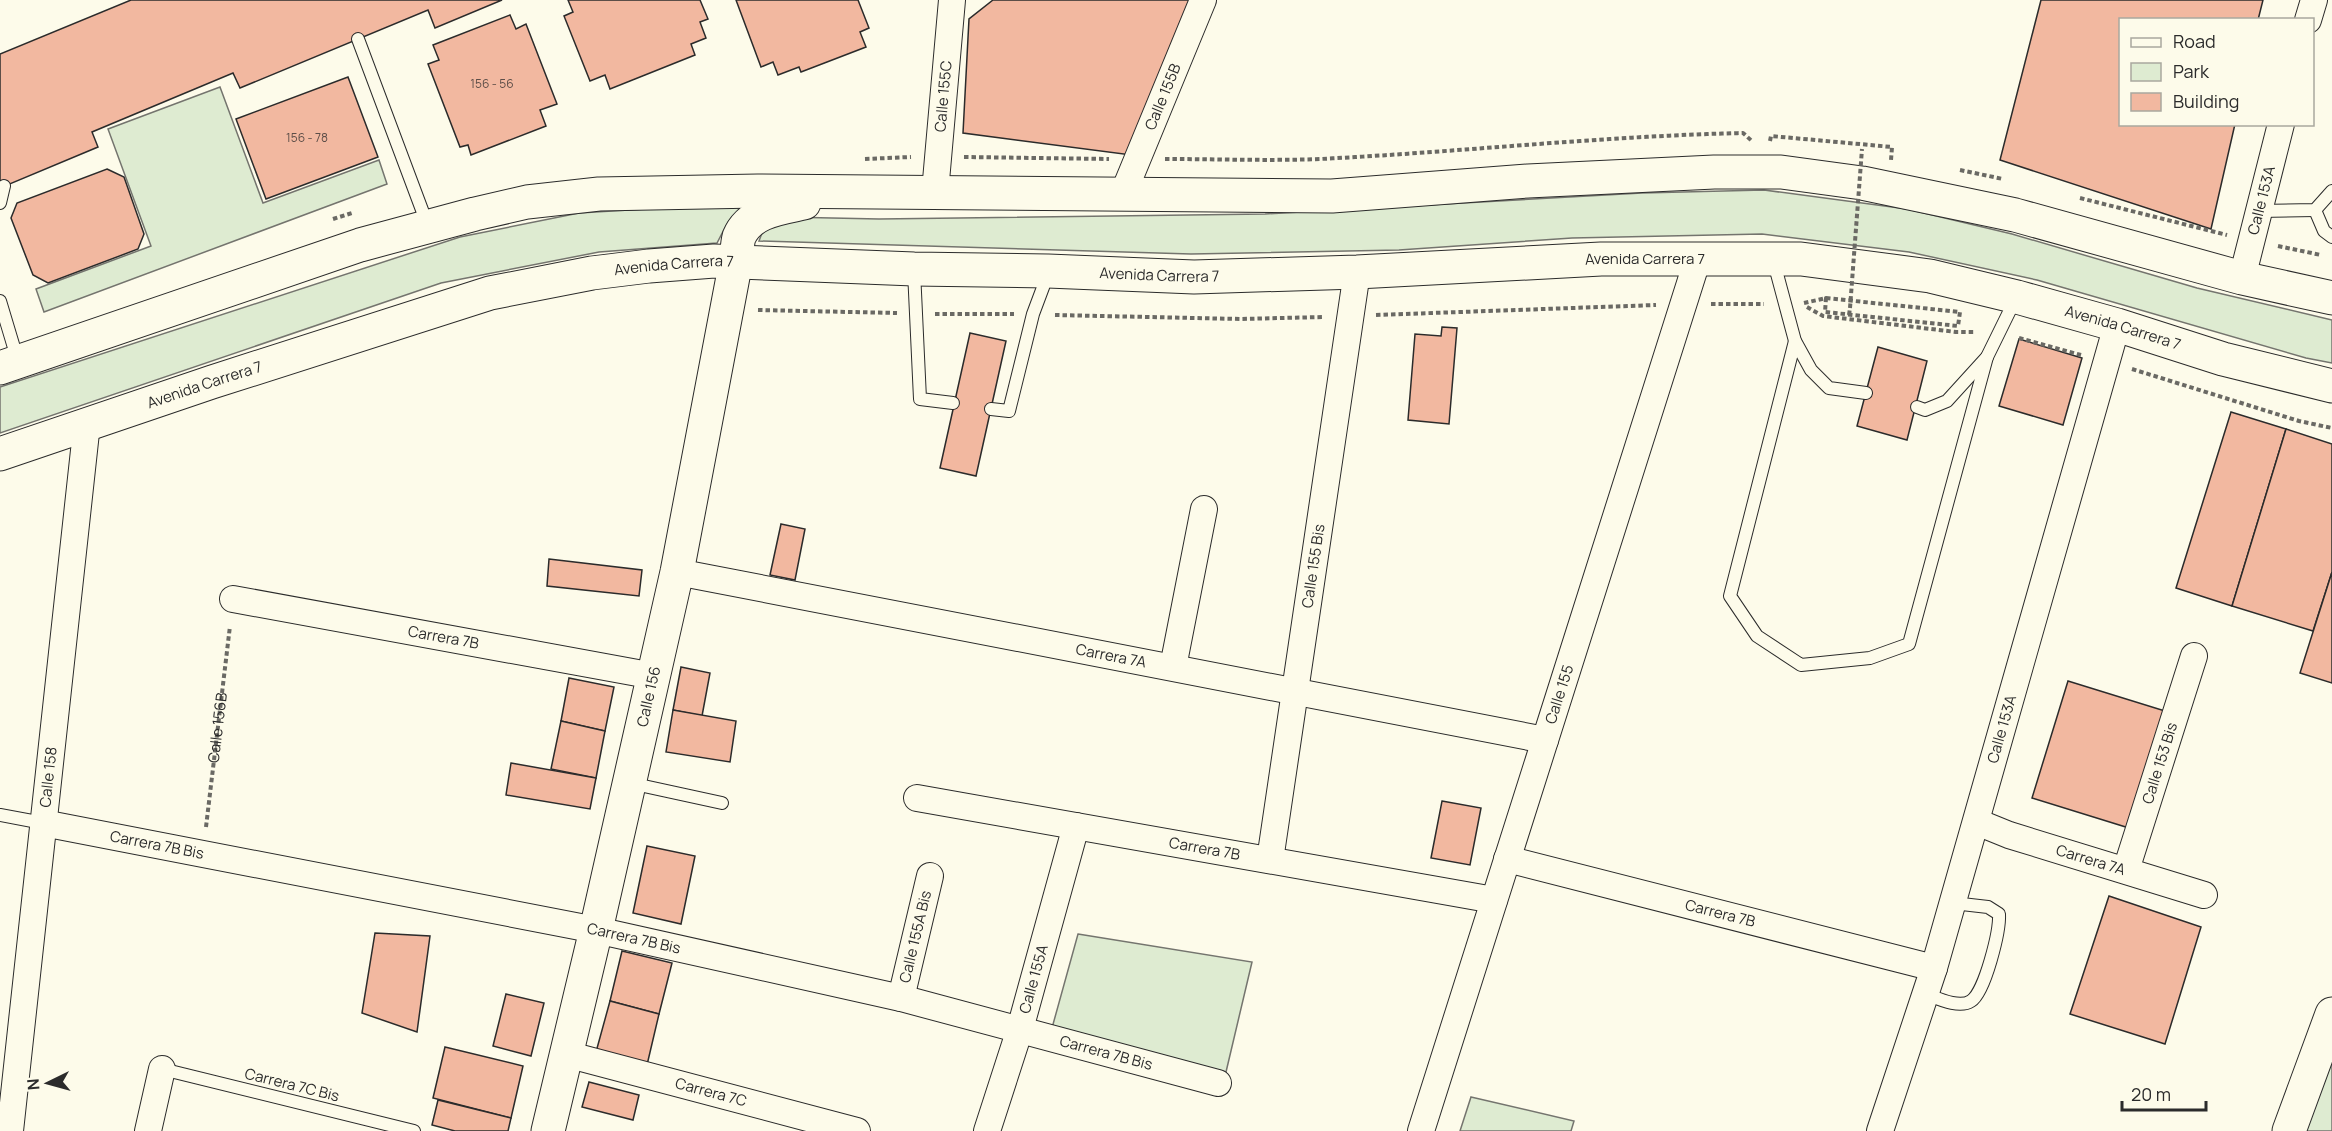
<svg xmlns="http://www.w3.org/2000/svg" width="2332" height="1131" viewBox="0 0 2332 1131" font-family="Manrope,sans-serif">
  <style>
    .green { fill: #deebd1; stroke: #74746e; stroke-width: 1.5 }
    .building { fill: #f2b8a0; stroke: #2b2b2b; stroke-width: 1.5 }
    .lines { fill: none; stroke-linecap: round; stroke-linejoin: round }
    .lane-casing { stroke: #2b2b2b; stroke-width: 14 }
    .street-casing { stroke: #2b2b2b; stroke-width: 28 }
    .secondary-casing { stroke: #2b2b2b; stroke-width: 35 }
    .primary-casing { stroke: #2b2b2b; stroke-width: 35 }
    .path { stroke: #6a6964; stroke-width: 4; stroke-dasharray: 4.5 3; stroke-linecap: butt }
    .lane { stroke: #fdfbea; stroke-width: 12 }
    .street { stroke: #fdfbea; stroke-width: 26 }
    .secondary { stroke: #fdfbea; stroke-width: 33 }
    .primary { stroke: #fdfbea; stroke-width: 33 }
    .path-bridge { stroke: #6a6964; stroke-width: 4; stroke-dasharray: 4.5 3; stroke-linecap: butt }
    .labels { text-anchor: middle; stroke-width: 4.5; stroke-linejoin: round; paint-order: stroke }
    .number-label { font-size: 12px; fill: #5d4e48 }
    .street-label { font-size: 15px; fill: #2b2b2b; stroke: #fdfbea }
  </style>
  <rect width="100%" height="100%" fill="#fdfbea"/>
  <g class="green">
    <path d="M220 87 263 203 379 160 387 184 44 312 36 289 151 246 108 129Z"/>
    <path d="M1764 190 1907 209 2012 234 2197 288 2332 320V363L2306 358 2037 280 1909 252 1762 234 1572 238 1399 250 1191 254 759 241 765 225 785 217 879 219 1265 214 1642 193Z"/>
    <path d="M745 203 728 222 717 243 599 252 441 283 0 433V387L460 237 579 213Z"/>
    <path d="M1078 934 1252 962 1226 1072 1052 1028Z"/>
    <path d="M2332 1054V1131H2303Z"/>
    <path d="M1471 1097 1574 1121 1571 1131H1460Z"/>
  </g>
  <g class="building">
    <path d="M131 0H502L435 28 428 10 240 88 233 73 92 132 98 147 0 188V54Z"/>
    <path d="M568 0H700L708 19 700 22 706 38 691 44 695 55 610 89 605 75 590 81 564 16 573 12Z"/>
    <path d="M736 0H858L869 28 860 32 866 47 801 72 799 67 778 75 773 62 761 67Z"/>
    <path d="M993 0H1201L1139 156 963 133 969 19Z"/>
    <path d="M2041 0H2263L2258 20H2120V124H2235L2211 229 2000 160Z"/>
    <path d="M510 15 516 29 526 24 557 104 540 110 546 126 471 155 468 145 460 147 428 64 439 60 433 45Z"/>
    <path d="M348 77 378 157 266 199 236 119Z"/>
    <path d="M107 169 124 177 144 234 138 249 48 283 33 275 11 218 17 203Z"/>
    <path d="M1442 327 1457 328 1449 424 1408 420 1415 334 1441 336Z"/>
    <path d="M970 333 1006 341 976 476 940 468Z"/>
    <path d="M2019 339 2082 358 2063 425 1999 406Z"/>
    <path d="M1878 347 1927 361 1907 440 1857 426Z"/>
    <path d="M2231 412 2286 429 2232 606 2176 588Z"/>
    <path d="M2286 429 2332 444V572L2313 631 2232 606Z"/>
    <path d="M781 524 805 529 795 580 770 575Z"/>
    <path d="M549 559 642 570 639 596 547 586Z"/>
    <path d="M2332 572V683L2300 673Z"/>
    <path d="M681 667 710 673 702 716 673 710Z"/>
    <path d="M569 678 614 687 605 731 561 721Z"/>
    <path d="M2068 681 2165 711 2129 828 2032 798Z"/>
    <path d="M673 710 736 721 730 762 666 752Z"/>
    <path d="M561 721 605 731 596 778 551 769Z"/>
    <path d="M511 763 596 778 590 809 506 795Z"/>
    <path d="M1442 801 1481 808 1470 865 1431 858Z"/>
    <path d="M647 846 695 856 681 924 633 913Z"/>
    <path d="M2109 896 2201 927 2165 1044 2070 1014Z"/>
    <path d="M375 933 430 936 417 1032 362 1013Z"/>
    <path d="M622 951 672 963 659 1014 610 1001Z"/>
    <path d="M506 994 544 1003 531 1056 493 1046Z"/>
    <path d="M610 1001 659 1014 647 1065 596 1052Z"/>
    <path d="M445 1047 523 1066 511 1118 433 1098Z"/>
    <path d="M589 1082 639 1095 633 1120 582 1107Z"/>
    <path d="M438 1100 511 1118 508 1131H455L432 1125Z"/>
  </g>
  <g class="lines">
    <g class="lane-casing">
      <g id="lane">
        <path d="M358 39 428 226"/>
        <path d="M0 203 4 186"/>
        <path d="M2315 210 2324 231 2332 237"/>
        <path d="M2258 211 2315 210 2332 191"/>
        <path d="M1773 259 1795 341 1811 370 1829 388 1866 393"/>
        <path d="M914 271 920 399 953 403"/>
        <path d="M0 301 18 361"/>
        <path d="M1795 341 1730 596 1757 636 1801 665 1870 658 1909 644 1987 357"/>
        <path d="M1917 407 1925 410 1947 401 1987 357 2016 298"/>
        <path d="M991 409 1009 411 1033 314 1048 274"/>
        <path d="M630 783 722 803"/>
        <path d="M0 815 43 823"/>
        <path d="M1926 994C1937 998 1959 1009 1971 1001 1985 992 2000 931 1999 914L1988 907 1953 903"/>
        <path d="M162 1069 414 1131"/>
      </g>
    </g>
    <g class="street-casing">
      <g id="street">
        <path d="M2308 20 2314 0"/>
        <path id="s2" d="M935 192 952 0"/>
        <path id="s3" d="M1123 194 1203 0"/>
        <path id="s4" d="M2242 278 2281 124"/>
        <path id="s5" d="M677 572 1545 740"/>
        <path id="s6" d="M233 599 654 676"/>
        <path d="M1173 667 1204 509"/>
        <path id="s7" d="M917 798 1494 900"/>
        <path id="s8" d="M1977 822 2009 835 2204 895"/>
        <path id="s9" d="M43 823 596 930 901 998 1218 1083"/>
        <path id="s10" d="M1507 859 1934 968"/>
        <path id="s11" d="M1270 860 1357 272"/>
        <path id="s12" d="M2126 870 2194 656"/>
        <path id="s13" d="M901 998 930 876"/>
        <path id="s14" d="M566 1054 857 1131"/>
        <path id="s15" d="M10 1131 87 423"/>
        <path d="M148 1131 162 1069"/>
        <path id="s16" d="M987 1131 1020 1029 1076 826"/>
        <path id="s17" d="M1421 1131 1698 258"/>
        <path id="s18" d="M1880 1131 1934 968 2117 325"/>
      </g>
    </g>
    <g class="secondary-casing">
      <g id="secondary">
        <path id="s19" d="M548 1131 596 930 677 572 736 261"/>
      </g>
    </g>
    <g class="primary-casing">
      <g id="primary">
        <path d="M736 261C737 254 737 244 739 237 750 211 781 208 804 203"/>
        <path d="M0 368 360 245 475 214 527 202 599 194 758 191 1332 196 1528 181 1714 172H1781L1862 183 2015 215 2242 278 2332 298"/>
        <path id="s20" d="M0 454 212 382 490 293 592 273 649 266 714 261 914 269 1048 271 1194 277 1357 272 1601 259H1801L1930 276 2017 297 2117 325 2223 359 2332 386"/>
        <path d="M2289 1131 2332 1014"/>
      </g>
    </g>
    <g class="path">
      <path d="M1770 141 1771 136 1892 147 1891 160"/>
      <path d="M964 157 1109 159"/>
      <path d="M865 159 911 157"/>
      <path d="M1165 159C1216 159 1268 161 1320 159 1461 152 1602 136 1743 133L1753 142"/>
      <path d="M1960 170 2003 179"/>
      <path d="M2080 198 2227 235"/>
      <path d="M333 219 352 213"/>
      <path d="M2278 246 2321 255"/>
      <path d="M1826 298 1960 312 1958 326 1825 312Z"/>
      <path d="M1804 303 1826 298"/>
      <path d="M1711 304H1764"/>
      <path d="M1807 307 1823 316 1956 332H1976"/>
      <path d="M758 310 897 313"/>
      <path d="M935 314H1014"/>
      <path d="M1055 315 1241 319 1323 317"/>
      <path d="M1376 315 1656 305"/>
      <path d="M1849 315 1850 308"/>
      <path d="M2019 338 2081 355"/>
      <path d="M2132 369 2299 421 2332 428"/>
      <path id="s1" d="M206 827 230 626"/>
    </g>
    <use href="#lane" class="lane"/>
    <use href="#street" class="street"/>
    <use href="#secondary" class="secondary"/>
    <use href="#primary" class="primary"/>
    <path class="path-bridge" d="M1850 308 1862 149"/>
  </g>
  <g class="labels">
    <g class="number-label">
      <text x="492" y="88">156 - 56</text>
      <text x="307" y="142">156 - 78</text>
    </g>
    <g class="street-label">
      <text dy="5" stroke="none"><textPath href="#s2" startOffset="96">Calle 155C</textPath></text>
      <text dy="5" stroke="none"><textPath href="#s3" startOffset="105">Calle 155B</textPath></text>
      <text dy="5" stroke="none"><textPath href="#s4" startOffset="80">Calle 153A</textPath></text>
      <text dy="5" stroke="none"><textPath href="#s20" startOffset="1674">Avenida Carrera 7</textPath></text>
      <text dy="5" stroke="none"><textPath href="#s20" startOffset="702">Avenida Carrera 7</textPath></text>
      <text dy="5" stroke="none"><textPath href="#s20" startOffset="1188">Avenida Carrera 7</textPath></text>
      <text dy="5" stroke="none"><textPath href="#s20" startOffset="2160">Avenida Carrera 7</textPath></text>
      <text dy="5" stroke="none"><textPath href="#s20" startOffset="216">Avenida Carrera 7</textPath></text>
      <text dy="5" stroke="none"><textPath href="#s11" startOffset="297">Calle 155 Bis</textPath></text>
      <text dy="5" stroke="none"><textPath href="#s6" startOffset="214">Carrera 7B</textPath></text>
      <text dy="5" stroke="none"><textPath href="#s5" startOffset="442">Carrera 7A</textPath></text>
      <text dy="5" stroke="none"><textPath href="#s17" startOffset="458">Calle 155</textPath></text>
      <text dy="5" stroke="none"><textPath href="#s19" startOffset="446">Calle 156</textPath></text>
      <text dy="5" stroke="none"><textPath href="#s1" startOffset="100">Calle 156B</textPath></text>
      <text dy="5" stroke="none"><textPath href="#s18" startOffset="420">Calle 153A</textPath></text>
      <text dy="5" stroke="none"><textPath href="#s12" startOffset="112">Calle 153 Bis</textPath></text>
      <text dy="5" stroke="none"><textPath href="#s15" startOffset="356">Calle 158</textPath></text>
      <text dy="5" stroke="none"><textPath href="#s9" startOffset="116">Carrera 7B Bis</textPath></text>
      <text dy="5" stroke="none"><textPath href="#s7" startOffset="292">Carrera 7B</textPath></text>
      <text dy="5" stroke="none"><textPath href="#s8" startOffset="120">Carrera 7A</textPath></text>
      <text dy="5" stroke="none"><textPath href="#s10" startOffset="220">Carrera 7B</textPath></text>
      <text dy="5" stroke="none"><textPath href="#s13" startOffset="63">Calle 155A Bis</textPath></text>
      <text dy="5" stroke="none"><textPath href="#s9" startOffset="602">Carrera 7B Bis</textPath></text>
      <text dy="5" stroke="none"><textPath href="#s16" startOffset="159">Calle 155A</textPath></text>
      <text dy="5" stroke="none"><textPath href="#s9" startOffset="1088">Carrera 7B Bis</textPath></text>
      <text transform="translate(292 1085) rotate(14)" y="5">Carrera 7C Bis</text>
      <text dy="5" stroke="none"><textPath href="#s14" startOffset="150">Carrera 7C</textPath></text>
    </g>
  </g>
  <rect x="2119" y="18" width="195" height="108" fill="#fdfbea" stroke="#a9a89e" stroke-width="1.5"/>
  <rect x="2131" y="38" width="30" height="9" fill="#fdfbea" stroke="#a9a89e" stroke-width="1.5"/>
  <text x="2173" y="48" font-size="18" fill="#2b2b2b">Road</text>
  <rect x="2131" y="63" width="30" height="18" fill="#deebd1" stroke="#a9a89e" stroke-width="1.5"/>
  <text x="2173" y="78" font-size="18" fill="#2b2b2b">Park</text>
  <rect x="2131" y="93" width="30" height="18" fill="#f2b8a0" stroke="#a9a89e" stroke-width="1.5"/>
  <text x="2173" y="108" font-size="18" fill="#2b2b2b">Building</text>
  <g transform="translate(48 1083) rotate(265)" stroke="#fdfbea" stroke-width="4.5" paint-order="stroke">
  <path d="M0-4.5L10 22L0 15L-10 22Z" fill="#2b2b2b"/>
  <text y="-9" font-size="16" font-weight="bold" text-anchor="middle" fill="#2b2b2b">N</text>
  </g>
  <path d="M2122 1101v9h84v-9" fill="none" stroke="#2b2b2b" stroke-width="3"/>
  <text x="2131" y="1101" font-size="18" fill="#2b2b2b" stroke="#fdfbea" stroke-width="4.5" paint-order="stroke">20 m</text>
</svg>
